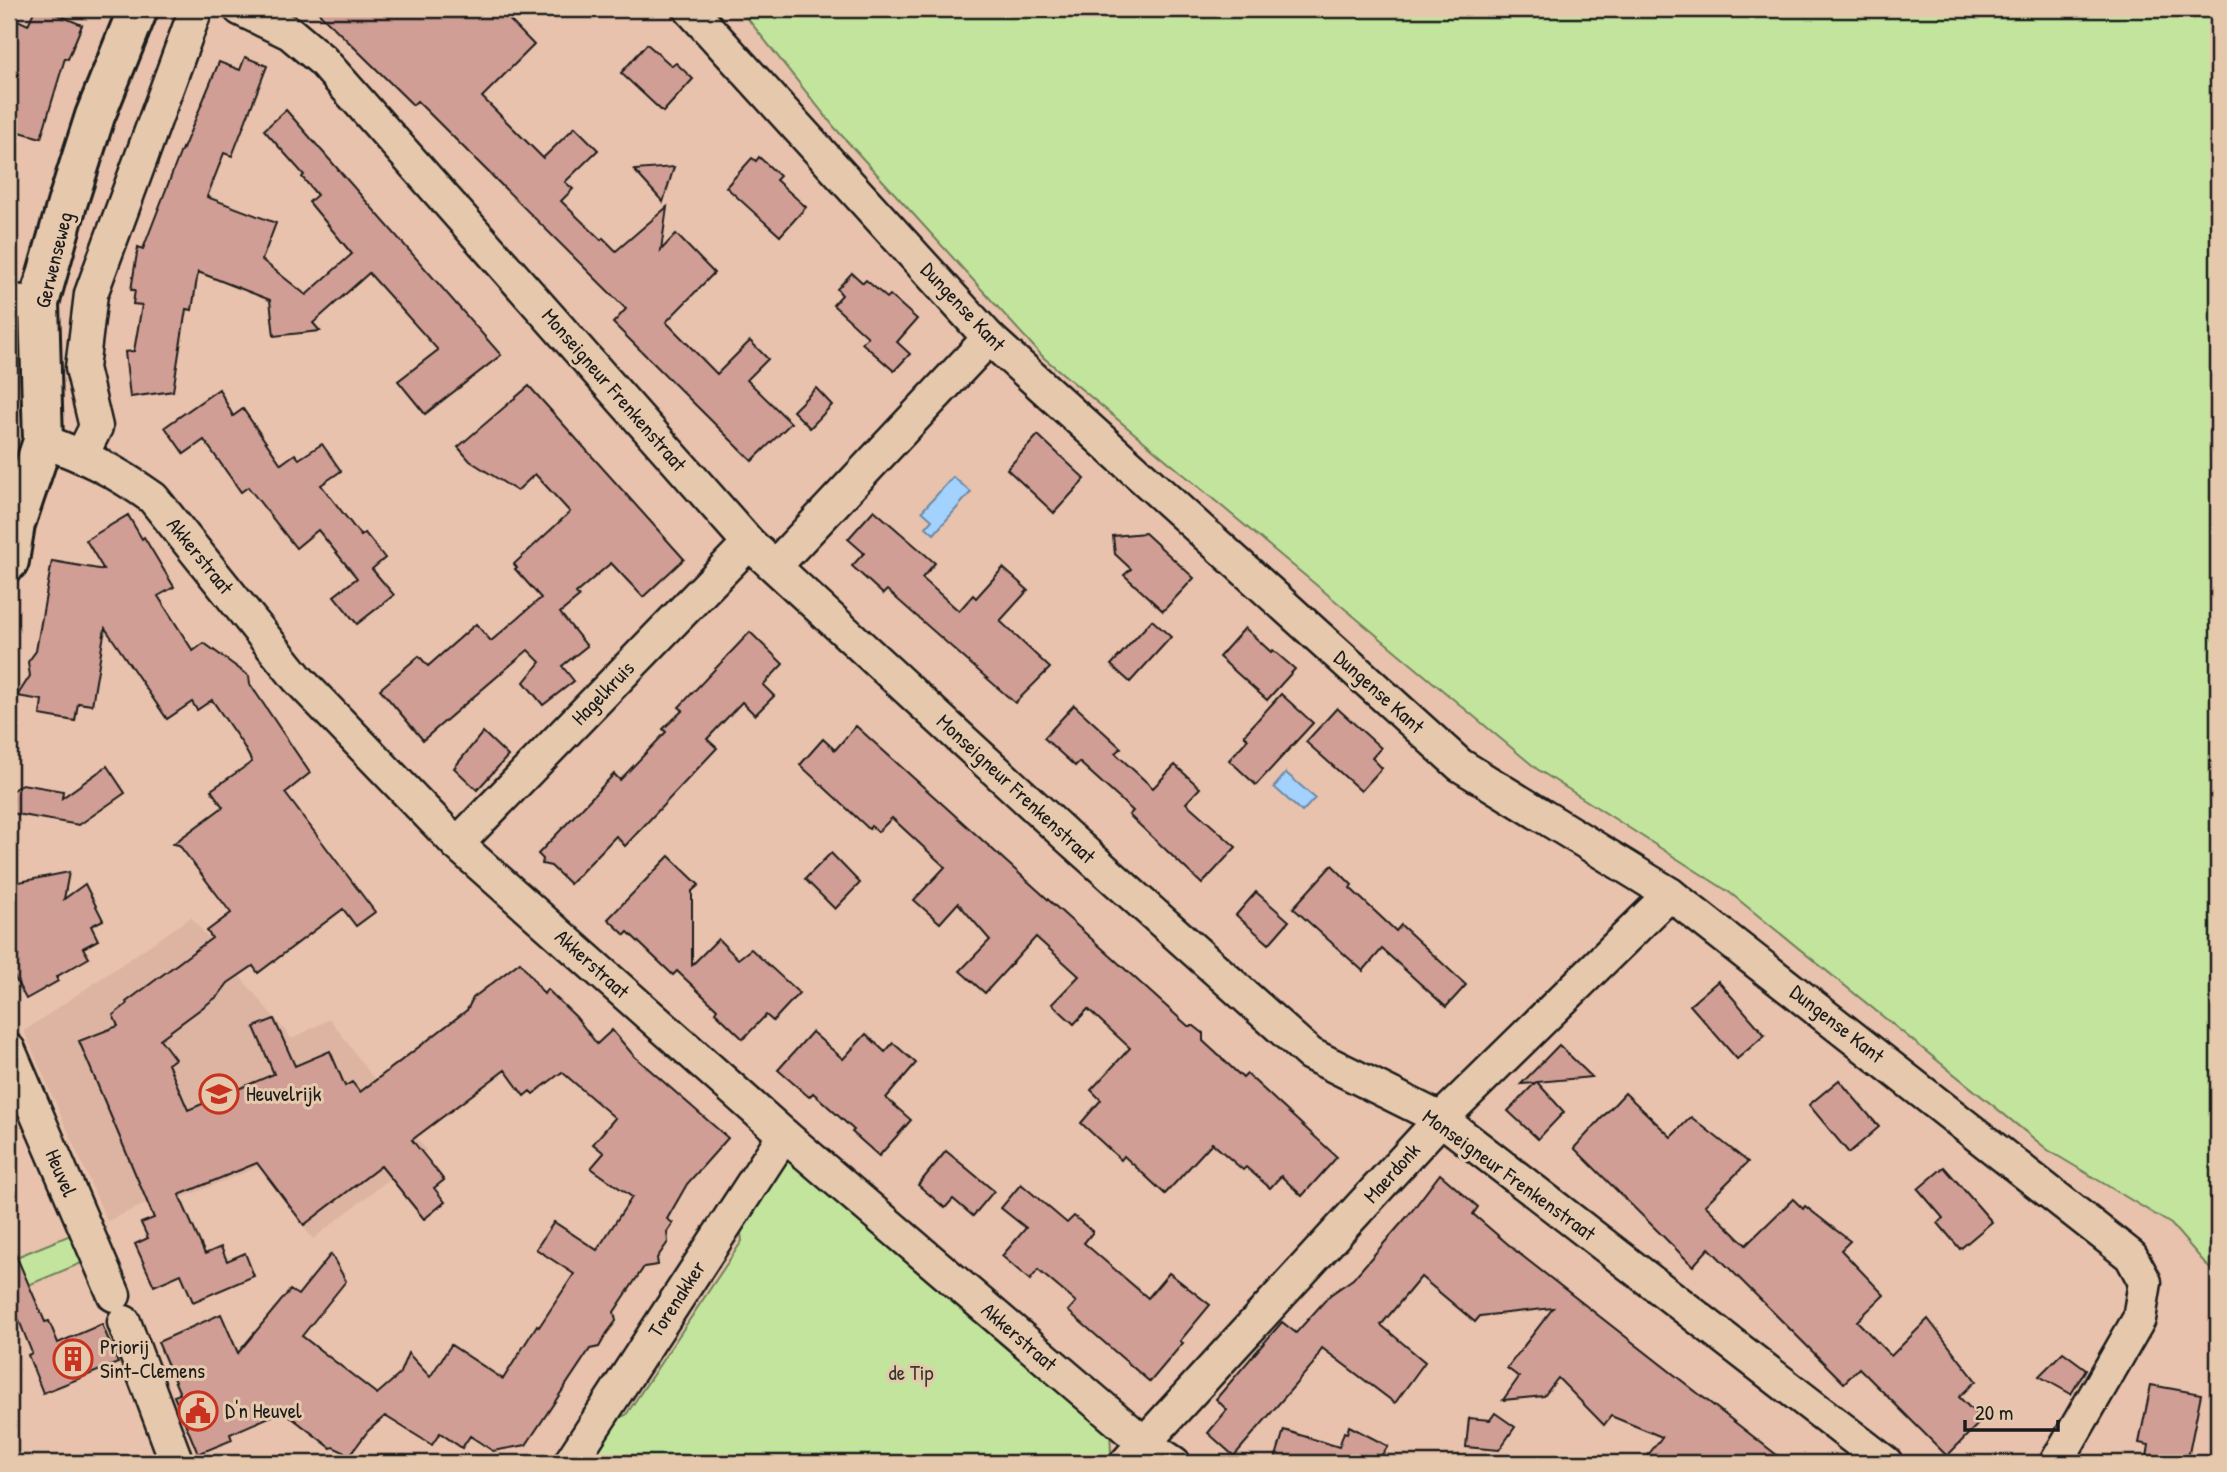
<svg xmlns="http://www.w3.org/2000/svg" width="2227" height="1472" viewBox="0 0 2227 1472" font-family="'Patrick Hand',sans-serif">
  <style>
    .built { fill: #ddb4a2 }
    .green { fill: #c3e49c; stroke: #70805c; stroke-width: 2 }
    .water { fill: #a3d2ff; stroke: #6d89a4; stroke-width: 2 }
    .building { fill: #d09e94; stroke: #1c1c1c; stroke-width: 2 }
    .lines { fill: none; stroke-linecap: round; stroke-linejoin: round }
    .minor-casing { stroke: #1c1c1c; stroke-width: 37 }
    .tertiary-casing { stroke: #1c1c1c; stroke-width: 44 }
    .minor { stroke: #e6c9ad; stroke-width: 32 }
    .tertiary { stroke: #e6c9ad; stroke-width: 38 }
    .labels { text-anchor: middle; stroke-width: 6; stroke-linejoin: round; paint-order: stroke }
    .street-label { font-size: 21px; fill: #1c1c1c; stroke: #e6c9ad }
    .poi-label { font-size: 21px; fill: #1c1c1c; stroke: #e6c9ad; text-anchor: start }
    .park-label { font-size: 21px; fill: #353a2f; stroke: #e6c9ad }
  </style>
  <rect width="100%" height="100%" fill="#e8c2ac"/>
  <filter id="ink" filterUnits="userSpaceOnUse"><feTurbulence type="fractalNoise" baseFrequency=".0143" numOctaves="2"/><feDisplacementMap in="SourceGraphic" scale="14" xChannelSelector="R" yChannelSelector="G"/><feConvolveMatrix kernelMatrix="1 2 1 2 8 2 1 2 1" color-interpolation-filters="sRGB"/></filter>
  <g filter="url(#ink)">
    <path class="built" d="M191 917 292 1039 330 1019 426 1150 313 1239 258 1167 167 1204 164 1196 107 1221 24 1031Z"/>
    <g class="green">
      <path d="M740 9H2218V1278L2171 1224 2048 1150 1729 892 1537 769 1044 358 835 128Z"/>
      <path d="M795 1157 1110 1426 1111 1454 1103 1463H583L610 1421 626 1415 742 1241 740 1225 782 1161Z"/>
      <path d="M73 1234 84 1262 9 1293V1260Z"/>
    </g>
    <g class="water">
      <path d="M953 477 971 492 934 534 926 527 932 520 922 511Z"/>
      <path d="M1286 773 1315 798 1302 812 1274 787Z"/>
    </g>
    <g class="building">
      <path d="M35 9H44L82 25 68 59 65 58 41 138 9 129V16L28 25Z"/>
      <path d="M315 9H499L534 45 482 97 543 158 575 127 598 150 565 182 573 189 561 201 601 240 603 238 616 251 667 207 661 250 676 234 714 273 666 322 717 374 750 341 768 359 747 380 791 423 752 461 613 323 626 309 417 101 413 105Z"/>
      <path d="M647 44 672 66 676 63 693 79 663 112 621 73Z"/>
      <path d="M245 57 267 66 232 156 224 153 207 197 276 223 262 260 306 295 352 254 309 202 317 195 302 177 304 175 264 130 286 110 501 355 425 414 398 381 438 350 369 273 313 323 320 331 274 336 270 300 198 272 192 310 186 309 173 391 130 397 125 352 134 351 142 305 133 304 135 290H131L138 247 143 249 182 148 183 149 219 62 240 70Z"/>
      <path d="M759 157 780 176 776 180 806 207 780 236 726 187 752 158 756 161Z"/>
      <path d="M674 167 663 202 634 170Z"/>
      <path d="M852 273 863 283 866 280 887 298 890 295 917 319 897 342 910 354 894 371 862 343 868 337 833 305 842 295 837 289Z"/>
      <path d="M529 386 684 559 643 597 611 563 576 593 579 597 560 613 587 646 562 666 574 681 543 705 524 682 540 662 528 650 423 740 380 689 419 656 428 666 476 624 491 641 541 598 515 569 517 568 514 564 570 512 535 474 517 491 470 461 458 447Z"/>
      <path d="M816 388 832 405 810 428 793 411Z"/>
      <path d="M219 389 233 416 243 409 281 464 295 454 299 459 322 444 341 471 321 485 361 536 365 533 385 558 372 569 394 595 357 624 334 596 357 578 318 530 296 548 248 487 241 492 204 440 184 454 165 427Z"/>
      <path d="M1038 435 1085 479 1054 513 1007 469Z"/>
      <path d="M874 510 935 563 922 578 959 611 973 595 976 598 1003 568 1028 590 1000 621 1050 668 1015 703 887 590 883 594 852 566 864 553 848 539Z"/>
      <path d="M128 515 142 539 144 537 174 587 158 596 193 651 204 643 249 676 250 684 310 773 285 793 375 912 356 926 343 909 258 973 253 966 228 983 218 996 160 1039 175 1059 168 1064 188 1110 274 1074 254 1027 274 1019 295 1066 330 1051 345 1086 352 1082 360 1092 467 1010 473 998 520 962 544 994 547 989 576 1017 597 1044 612 1030 634 1056 728 1138 687 1184 667 1219 673 1223 667 1232 668 1242 657 1258 658 1265 644 1267 614 1312 616 1321 607 1333 599 1347 590 1349 526 1445 493 1451 470 1436 462 1448 440 1433 432 1445 385 1416 368 1431 350 1455 333 1447 331 1448 283 1411 230 1434 232 1440 198 1454 174 1396 180 1394 158 1342 221 1314 238 1353 290 1290 298 1295 331 1254 346 1281 302 1336 377 1394 399 1375 408 1353 430 1377 451 1345 503 1379 537 1325 539 1327 574 1274 536 1249 554 1222 597 1250 632 1197 591 1168 604 1153 593 1144 615 1118 562 1072 533 1094 530 1091 524 1096 505 1070 412 1140 444 1180 434 1188 445 1202 424 1219 381 1166 304 1225 257 1163 179 1195 205 1254 221 1247 227 1261 245 1253 254 1276 193 1302 181 1274 154 1286 135 1244 148 1238 141 1223 154 1218 79 1041 118 1026 113 1015 127 1004 126 1002 212 938 207 931 231 913 179 845 173 844 223 807 211 790 252 762 243 745 212 700 197 710 192 702 167 719 105 628 92 705 78 703 75 721 40 715 42 700 17 696 30 676 28 662 36 651 52 561 104 570 86 540Z"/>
      <path d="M1145 533 1194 578 1163 611 1124 575 1131 569 1115 554 1113 536Z"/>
      <path d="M1152 620 1171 637 1130 682 1111 665Z"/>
      <path d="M1245 628 1271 652 1273 650 1295 669 1267 700 1219 657Z"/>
      <path d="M750 632 783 664 763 685 774 696 755 715 742 702 707 739 717 748 625 846 616 836 570 884 551 866 542 864 543 859 538 854 614 774 620 780 666 732 663 729 683 710 679 707Z"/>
      <path d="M1281 694 1313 723 1256 785 1229 760 1248 739 1244 735Z"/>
      <path d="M1074 705 1121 748 1115 753 1153 788 1175 765 1200 788 1186 803 1236 847 1202 884 1129 815 1133 811 1079 762 1075 766 1044 738Z"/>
      <path d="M1337 708 1381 748 1372 758 1382 768 1361 791 1306 742Z"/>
      <path d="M856 726 1188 1026H1194L1203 1033V1041L1243 1078 1247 1074 1337 1157 1302 1196 1281 1176 1270 1188 1246 1167 1243 1170 1212 1143 1165 1194 1124 1156 1121 1160 1081 1123 1101 1100 1091 1090 1130 1048 1088 1009 1074 1024 1052 1004 1079 976 1036 937 985 993 960 971 990 940 958 903 940 923 914 900 945 867 892 818 878 832 871 826 869 829 800 765 823 739 835 750Z"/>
      <path d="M483 732 508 756 477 790 454 768Z"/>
      <path d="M107 766 125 793 79 825 10 813 13 799 10 792 22 784 63 791 62 798Z"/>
      <path d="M831 853 860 883 835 909 805 879Z"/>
      <path d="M669 856 699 885 692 891V965L718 939 738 959 751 949 799 993 773 1021 766 1015 743 1039 715 1012 717 1009 677 971 673 975 628 932 625 935 608 919Z"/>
      <path d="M1332 865 1352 885 1350 888 1396 931 1401 925 1466 985 1446 1007 1382 949 1363 971 1293 908Z"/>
      <path d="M69 872 64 899 85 884 103 920 91 926 98 940 83 948 89 958 56 977 58 981 26 999 9 967V884Z"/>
      <path d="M1256 892 1289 921 1269 944 1236 915Z"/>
      <path d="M1718 981 1765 1035 1737 1059 1690 1005Z"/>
      <path d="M812 1032 843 1059 866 1034 885 1052 893 1043 916 1063 886 1098 911 1120 879 1156 852 1132 854 1130 813 1093 809 1097 778 1070Z"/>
      <path d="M1559 1045 1592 1077 1537 1082 1564 1112 1538 1139 1508 1111 1535 1083 1521 1084Z"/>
      <path d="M1839 1080 1879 1127 1849 1153 1809 1105Z"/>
      <path d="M1625 1093 1671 1137 1691 1117 1748 1162 1705 1205 1746 1245 1793 1199 1803 1209 1805 1206 1850 1241 1841 1250 1884 1295 1857 1321 1891 1356 1928 1319 1976 1381 1959 1397 1982 1420 1947 1456 1859 1368 1844 1383 1709 1248 1693 1266 1574 1148Z"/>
      <path d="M946 1151 994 1191 973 1216 953 1199 945 1208 918 1185Z"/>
      <path d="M1944 1167 1992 1222 1960 1249 1938 1223 1943 1218 1918 1189Z"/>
      <path d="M1440 1174 1478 1207 1473 1214 1516 1251 1787 1463H1642L1662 1437 1611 1416 1604 1425 1558 1378 1544 1396 1503 1400 1519 1377 1507 1368 1553 1308 1480 1316 1475 1322 1421 1277 1381 1325 1425 1362 1395 1403 1322 1348 1313 1364 1234 1456 1208 1433 1227 1410 1216 1399 1282 1322 1296 1333 1330 1295 1353 1279 1411 1212Z"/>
      <path d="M1021 1184 1067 1223 1074 1216 1093 1232 1084 1243 1148 1298 1169 1273 1210 1305 1180 1341 1183 1343 1150 1382 1068 1311 1076 1302 1038 1270 1030 1280 1002 1256 1026 1228 1001 1208Z"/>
      <path d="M15 1253 45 1322 49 1321 58 1343 102 1324 118 1363 43 1393 28 1355 32 1353 9 1295V1256Z"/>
      <path d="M2063 1352 2086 1369 2071 1394 2039 1376Z"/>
      <path d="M2151 1385 2201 1394 2187 1463H2146L2149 1445 2139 1443Z"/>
      <path d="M1495 1413 1515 1427 1499 1450 1466 1447 1469 1418 1490 1420Z"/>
      <path d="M1349 1426 1388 1446 1376 1463H1274L1284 1430 1339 1447 1344 1432 1347 1433Z"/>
    </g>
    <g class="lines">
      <g class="minor-casing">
        <g id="minor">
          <path d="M240 9 290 33 322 60 749 543 1070 839 1310 1054 1441 1119 1886 1463"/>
          <path d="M690 9 989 338 1460 765 1670 894 2131 1256 2145 1282 2139 1319 2056 1463"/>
          <path d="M9 301 39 303"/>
          <path d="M43 441C87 457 115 471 153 498L298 679 457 844 784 1135 1144 1443 1174 1463"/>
          <path d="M82 455 96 427 82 368 91 294 196 9"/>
          <path d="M775 566 989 338"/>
          <path d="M457 844 749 543"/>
          <path d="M9 1050 114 1295"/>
          <path d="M124 1322 177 1463"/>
          <path d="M570 1463 784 1135"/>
          <path d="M1126 1463 1441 1119 1670 894"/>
        </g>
      </g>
      <g class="tertiary-casing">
        <path id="tertiary" d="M9 561 15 524 43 441 39 303 67 204 95 116 138 9"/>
      </g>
      <use href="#minor" class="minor"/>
      <use href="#tertiary" class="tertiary"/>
    </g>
  </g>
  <defs>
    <g id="school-ring" transform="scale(2.0125)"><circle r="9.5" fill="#e6c9ad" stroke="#c8321e" stroke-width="1.5"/><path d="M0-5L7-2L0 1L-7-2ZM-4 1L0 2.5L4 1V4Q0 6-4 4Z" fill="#c8321e"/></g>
    <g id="building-ring" transform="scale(2.0125)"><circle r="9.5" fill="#e6c9ad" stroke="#c8321e" stroke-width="1.5"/><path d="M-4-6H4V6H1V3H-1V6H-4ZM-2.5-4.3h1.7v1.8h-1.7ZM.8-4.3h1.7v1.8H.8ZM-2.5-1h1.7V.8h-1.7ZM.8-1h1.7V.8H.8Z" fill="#c8321e"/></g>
    <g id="civic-ring" transform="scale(2.0125)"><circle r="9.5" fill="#e6c9ad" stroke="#c8321e" stroke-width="1.5"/><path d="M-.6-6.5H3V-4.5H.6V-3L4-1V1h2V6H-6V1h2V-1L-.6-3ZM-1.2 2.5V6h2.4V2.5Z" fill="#c8321e"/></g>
  </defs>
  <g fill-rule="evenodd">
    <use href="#school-ring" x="219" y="1094"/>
    <use href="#building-ring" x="73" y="1359"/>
    <use href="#civic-ring" x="198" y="1411"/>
  </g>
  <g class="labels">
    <g class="street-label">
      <text transform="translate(54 260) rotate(-76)" y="7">Gerwenseweg</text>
      <text transform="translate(963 307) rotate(47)" y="7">Dungense Kant</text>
      <text transform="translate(614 390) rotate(49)" y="7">Monseigneur Frenkenstraat</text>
      <text transform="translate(200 556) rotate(51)" y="7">Akkerstraat</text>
      <text transform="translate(1379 692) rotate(42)" y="7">Dungense Kant</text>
      <text transform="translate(603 693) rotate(-46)" y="7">Hagelkruis</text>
      <text transform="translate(1016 789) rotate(43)" y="7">Monseigneur Frenkenstraat</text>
      <text transform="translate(592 964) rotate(42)" y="7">Akkerstraat</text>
      <text transform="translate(1837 1024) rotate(38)" y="7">Dungense Kant</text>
      <text transform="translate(61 1173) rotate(67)" y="7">Heuvel</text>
      <text transform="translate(1392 1173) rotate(-48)" y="7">Maerdonk</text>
      <text transform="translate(1509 1175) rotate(36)" y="7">Monseigneur Frenkenstraat</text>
      <text transform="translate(677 1299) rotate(-57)" y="7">Torenakker</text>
      <text transform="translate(1019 1337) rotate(41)" y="7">Akkerstraat</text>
    </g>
    <g class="poi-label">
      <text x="246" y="1101">Heuvelrijk</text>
      <text x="100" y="1354">Priorij<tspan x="100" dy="24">Sint-Clemens</tspan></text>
      <text x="225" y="1418">D'n Heuvel</text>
    </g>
    <g class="park-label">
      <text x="911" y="1380">de Tip</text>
    </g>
  </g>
  <rect width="2227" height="1472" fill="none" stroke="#e6c9ad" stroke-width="35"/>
  <rect x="18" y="18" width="2192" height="1437" fill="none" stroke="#1c1c1c" stroke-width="2.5" filter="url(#ink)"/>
  <path d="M1965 1420v10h93v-10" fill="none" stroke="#1c1c1c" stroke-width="3.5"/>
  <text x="1975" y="1420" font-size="21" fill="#1c1c1c" stroke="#e6c9ad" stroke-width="5" paint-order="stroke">20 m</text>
</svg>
